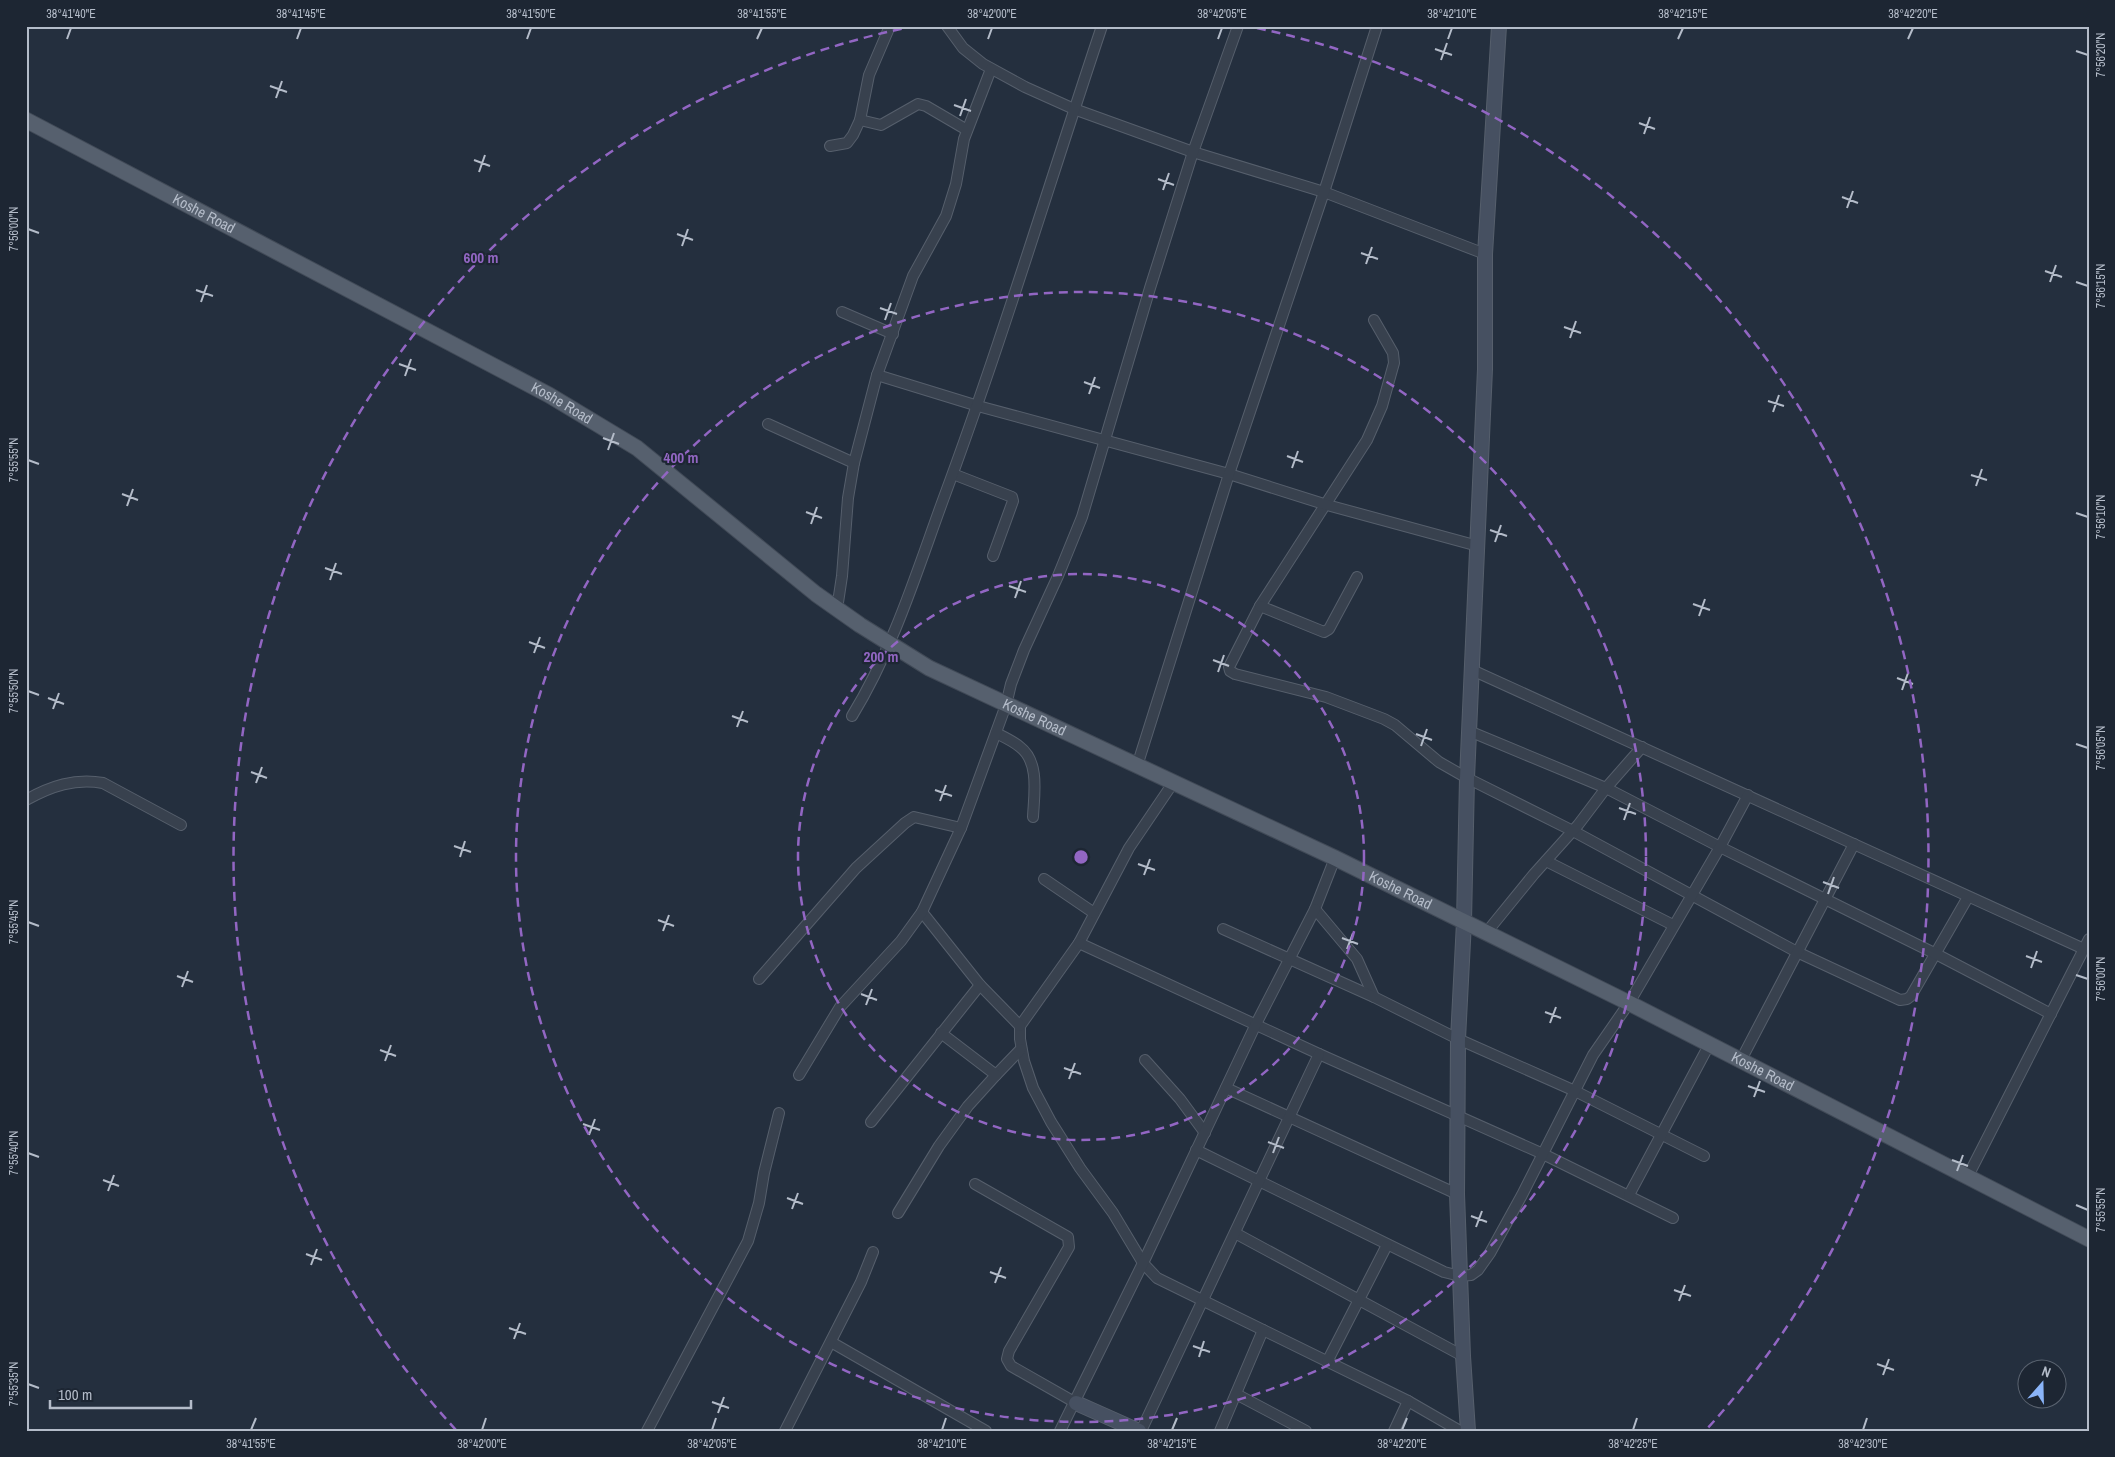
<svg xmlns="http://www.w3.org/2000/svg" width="2115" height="1457" viewBox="0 0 2115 1457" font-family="'Archivo Narrow',sans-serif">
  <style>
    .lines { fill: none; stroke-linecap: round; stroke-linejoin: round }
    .street-casing { stroke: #565f6c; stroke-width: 12 }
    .secondary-casing { stroke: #565f6c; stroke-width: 16 }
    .primary-casing { stroke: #414a57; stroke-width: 17 }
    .street { stroke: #38414e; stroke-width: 10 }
    .secondary { stroke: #465061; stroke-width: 14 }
    .primary { stroke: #56606e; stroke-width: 15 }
    .ticks { fill: none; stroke: #b4bcc9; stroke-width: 2 }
    .ring { fill: none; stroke: #9266c3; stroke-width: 2.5; stroke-dasharray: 9 6 }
    .labels { text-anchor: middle; stroke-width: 4.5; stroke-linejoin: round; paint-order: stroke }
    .street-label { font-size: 15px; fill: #b4bcc9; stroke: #1d2633 }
    .centre { fill: #9266c3; stroke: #1d2633; stroke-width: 2.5 }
    .ring-label { font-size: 15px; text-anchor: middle; font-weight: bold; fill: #9266c3; stroke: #1d2633; stroke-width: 4.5; stroke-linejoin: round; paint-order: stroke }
    .neatline { fill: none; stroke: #b4bcc9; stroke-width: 2 }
    .ticks-label { font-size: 12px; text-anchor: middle; fill: #b4bcc9 }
  </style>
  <rect width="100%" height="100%" fill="#242f3e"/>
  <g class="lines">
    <g class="street-casing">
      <g id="street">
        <path d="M947 26 963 48 983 64 1025 87 1074 109 1193 152 1324 192 1485 254"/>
        <path d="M860 120 881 125 918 104 926 106 967 130"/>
        <path d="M830 146 847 143 853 135 860 120 869 75 890 26"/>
        <path d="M842 312 893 334"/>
        <path d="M1374 320 1393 353 1394 363 1382 406 1367 440 1260 606 1229 667 1230 671 1235 674 1326 697 1384 719 1395 725 1439 762 1467 778 1573 831 1797 952 1900 1000 1907 999 1911 996 1968 897"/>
        <path d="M877 375 978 406 1229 474 1327 505 1478 546"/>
        <path d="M768 424 854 463"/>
        <path d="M953 474 1012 497 1013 501 993 556"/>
        <path d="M1260 606 1324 632 1329 629 1357 577"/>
        <path d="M837 609 842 576 848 498 854 463 877 375 913 276 946 216 956 184 964 139 991 69"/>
        <path d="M1472 670 2084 949"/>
        <path d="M852 716C893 649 916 574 943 500 1001 344 1049 184 1102 26"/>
        <path d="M1469 731 1606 788 1720 847 1936 954 2051 1014"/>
        <path d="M996 733C1004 737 1013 741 1020 747 1040 762 1034 795 1033 817"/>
        <path d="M1137 766 1229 474 1324 192 1377 26"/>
        <path d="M1173 783 1129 848 1079 943 1020 1026V1039L1024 1061 1033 1088 1051 1122 1080 1168 1113 1213 1143 1263 1157 1278 1408 1401 1460 1431"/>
        <path d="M26 800C51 786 75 778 103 783L181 825"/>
        <path d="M1335 858 1315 909 1357 959 1374 997"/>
        <path d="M1546 861 1673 925"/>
        <path d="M1044 879 1094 913"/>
        <path d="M922 912 980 985 1020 1026"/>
        <path d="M1223 929 1374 997 1458 1039 1575 1091 1704 1156"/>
        <path d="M1486 933 1534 874 1578 825 1606 788 1642 747"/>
        <path d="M1079 943 1319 1054 1543 1154 1673 1218"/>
        <path d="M759 979 856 868 905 823 914 817 961 828"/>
        <path d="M1145 1060 1180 1099 1205 1133"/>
        <path d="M1741 1060 1854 844"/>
        <path d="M799 1075 840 1007 901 941 922 912 961 828 1006 705 1011 684 1024 650 1058 576 1082 517 1150 288 1193 152 1238 26"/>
        <path d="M996 1075 1021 1049"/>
        <path d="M1226 1088 1457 1194"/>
        <path d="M871 1122 980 985"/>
        <path d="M1196 1150 1444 1272 1460 1276 1471 1275 1478 1270 1490 1253 1522 1195 1593 1055 1629 1003 1720 847 1748 795"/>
        <path d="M1967 1178 2089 939"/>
        <path d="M975 1184 1068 1237 1069 1247 1009 1351 1007 1359 1011 1366 1076 1403"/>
        <path d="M1629 1195 1709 1045"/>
        <path d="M898 1213 939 1146 968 1106 996 1075 941 1033"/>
        <path d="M1235 1233 1463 1356"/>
        <path d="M831 1342 986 1431"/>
        <path d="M1327 1362 1387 1245"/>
        <path d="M1236 1394 1306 1431"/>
        <path d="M647 1431 748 1241 759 1203 764 1173 779 1113"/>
        <path d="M785 1431 861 1282 873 1252"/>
        <path d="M1060 1431 1143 1263 1256 1024 1315 909"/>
        <path d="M1141 1431 1319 1054"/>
        <path d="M1220 1431 1263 1330"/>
        <path d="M1394 1431 1408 1401"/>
      </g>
    </g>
    <g class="secondary-casing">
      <g id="secondary">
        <path d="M1076 1403 1139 1431"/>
        <path d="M1468 1431 1463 1356 1457 1194 1458 1039 1464 922 1467 778 1485 369V254L1499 26"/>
      </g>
    </g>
    <g class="primary-casing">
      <g id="primary">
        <path id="s1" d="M26 120 549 395 637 448 816 594 860 625 929 668 1335 858 1629 1003 2089 1239"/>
      </g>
    </g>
    <use href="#street" class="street"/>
    <use href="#secondary" class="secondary"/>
    <use href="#primary" class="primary"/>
  </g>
  <path class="ticks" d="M67 39 71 28M297 39 301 28M527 39 531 28M757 39 762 28M988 39 992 28M1218 39 1222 28M1448 39 1452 28M1678 39 1683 28M1908 39 1913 28M1435 49 1452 55M2076 51 2088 55M1441 60 1447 43M270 86 287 92M276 98 282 81M954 105 971 111M960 116 966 99M1639 123 1655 129M1644 134 1650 117M474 160 490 166M479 172 485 155M1158 179 1174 185M1163 190 1169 173M1842 197 1858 203M1847 208 1853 191M28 229 39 233M677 234 693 240M682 246 688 229M1361 253 1378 259M1366 264 1372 247M2045 271 2062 277M2050 282 2056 265M2076 282 2088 286M196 290 213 296M201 302 207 285M880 308 897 314M885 320 891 303M1564 327 1581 333M1570 338 1576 321M399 364 416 370M405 376 411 359M1084 382 1100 388M1089 394 1095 377M1768 401 1784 406M1773 412 1779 395M603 438 619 444M608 450 614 433M1287 456 1303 462M28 460 39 464M1292 468 1298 451M1971 475 1987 480M1976 486 1982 469M122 494 138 500M127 506 133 489M806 512 822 518M2076 513 2088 517M811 524 817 507M1490 530 1507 536M1495 542 1501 525M325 568 342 574M330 580 336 563M1009 586 1026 592M1015 598 1021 581M1693 604 1710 610M1699 616 1705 599M529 642 545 648M534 653 540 637M1213 660 1229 666M1218 672 1224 655M1897 678 1913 684M1902 690 1908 673M28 691 39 695M48 698 64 704M53 709 59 693M732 716 748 722M737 727 743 711M1416 734 1432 740M2076 744 2088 748M1421 746 1427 729M251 772 267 778M256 783 262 767M935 790 952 796M940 801 946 785M1619 808 1636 814M1624 820 1630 803M454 846 471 852M460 857 465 841M1138 864 1155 870M1144 875 1150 859M1823 882 1839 888M1828 894 1834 877M658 920 674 926M28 922 39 926M663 931 669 915M1342 938 1358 944M1347 949 1353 933M2026 956 2042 962M2031 968 2037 951M2076 975 2088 979M177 976 193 982M182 987 188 971M861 994 877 1000M866 1005 872 989M1545 1012 1561 1018M1550 1023 1556 1007M380 1050 396 1056M385 1061 391 1045M1064 1068 1081 1074M1069 1079 1075 1063M1748 1086 1765 1092M1754 1097 1760 1081M583 1124 600 1130M589 1135 595 1119M1268 1142 1284 1148M28 1153 39 1157M1273 1153 1279 1137M1952 1160 1968 1166M1957 1171 1963 1155M103 1180 119 1186M108 1191 114 1175M787 1198 803 1204M2076 1205 2088 1210M792 1209 798 1193M1471 1216 1487 1222M1476 1227 1482 1211M306 1254 322 1260M311 1265 317 1249M990 1272 1006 1278M995 1283 1001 1267M1674 1290 1691 1296M1679 1301 1685 1285M509 1328 526 1334M514 1339 520 1323M1193 1346 1210 1352M1199 1357 1204 1341M1877 1364 1894 1370M1883 1375 1889 1359M28 1384 39 1388M712 1402 729 1408M718 1413 724 1397M251 1430 256 1418M482 1430 486 1418M712 1430 716 1418M942 1430 946 1418M1172 1430 1177 1418M1402 1430 1407 1418M1633 1430 1637 1418M1863 1430 1867 1418"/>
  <g class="ring">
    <circle cx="1081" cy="857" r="283"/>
    <circle cx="1081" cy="857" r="565"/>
    <path d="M456 1430A848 848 0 0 1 905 28M1257 28A848 848 0 0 1 1706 1430"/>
  </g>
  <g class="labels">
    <g class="street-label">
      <text dy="5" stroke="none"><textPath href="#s1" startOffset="201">Koshe Road</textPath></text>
      <text dy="5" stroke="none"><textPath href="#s1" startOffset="606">Koshe Road</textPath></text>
      <text dy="5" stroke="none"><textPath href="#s1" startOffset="1176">Koshe Road</textPath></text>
      <text dy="5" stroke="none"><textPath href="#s1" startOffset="1581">Koshe Road</textPath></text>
      <text dy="5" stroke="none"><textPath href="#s1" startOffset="1986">Koshe Road</textPath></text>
    </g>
  </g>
  <circle cx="1081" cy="857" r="8" class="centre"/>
  <g class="ring-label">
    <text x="481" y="263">600 m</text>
    <text x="681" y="463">400 m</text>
    <text x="881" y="662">200 m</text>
  </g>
  <rect width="2115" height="1457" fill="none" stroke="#1d2633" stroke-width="55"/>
  <g transform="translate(2042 1384) rotate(20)"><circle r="24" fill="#1d2633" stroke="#59626f"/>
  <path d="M0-4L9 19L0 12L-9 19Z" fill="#8ab4f8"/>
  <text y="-8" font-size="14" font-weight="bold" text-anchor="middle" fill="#b4bcc9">N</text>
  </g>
  <path d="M50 1400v8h141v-8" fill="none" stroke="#b4bcc9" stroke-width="2.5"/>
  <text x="58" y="1400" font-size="15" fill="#b4bcc9" stroke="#1d2633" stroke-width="4" paint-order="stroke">100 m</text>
  <rect x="28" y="28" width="2060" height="1402" class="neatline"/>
  <g class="ticks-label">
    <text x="71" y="18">38°41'40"E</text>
    <text x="301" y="18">38°41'45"E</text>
    <text x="531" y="18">38°41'50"E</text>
    <text x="762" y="18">38°41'55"E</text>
    <text x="992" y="18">38°42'00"E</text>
    <text x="1222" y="18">38°42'05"E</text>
    <text x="1452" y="18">38°42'10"E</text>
    <text x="1683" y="18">38°42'15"E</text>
    <text x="1913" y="18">38°42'20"E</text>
    <text transform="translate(2101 55) rotate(-90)" y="4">7°56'20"N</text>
    <text transform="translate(14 229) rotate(-90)" y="4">7°56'00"N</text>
    <text transform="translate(2101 286) rotate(-90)" y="4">7°56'15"N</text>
    <text transform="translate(14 460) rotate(-90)" y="4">7°55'55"N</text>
    <text transform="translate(2101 517) rotate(-90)" y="4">7°56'10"N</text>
    <text transform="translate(14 691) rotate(-90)" y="4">7°55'50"N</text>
    <text transform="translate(2101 748) rotate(-90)" y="4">7°56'05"N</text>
    <text transform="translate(14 922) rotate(-90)" y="4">7°55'45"N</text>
    <text transform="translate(2101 979) rotate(-90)" y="4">7°56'00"N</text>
    <text transform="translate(14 1153) rotate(-90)" y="4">7°55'40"N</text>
    <text transform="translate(2101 1210) rotate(-90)" y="4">7°55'55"N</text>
    <text transform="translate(14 1384) rotate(-90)" y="4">7°55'35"N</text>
    <text x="251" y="1448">38°41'55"E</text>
    <text x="482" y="1448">38°42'00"E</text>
    <text x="712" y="1448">38°42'05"E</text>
    <text x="942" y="1448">38°42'10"E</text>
    <text x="1172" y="1448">38°42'15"E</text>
    <text x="1402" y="1448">38°42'20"E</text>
    <text x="1633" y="1448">38°42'25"E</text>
    <text x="1863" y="1448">38°42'30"E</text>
  </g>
</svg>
